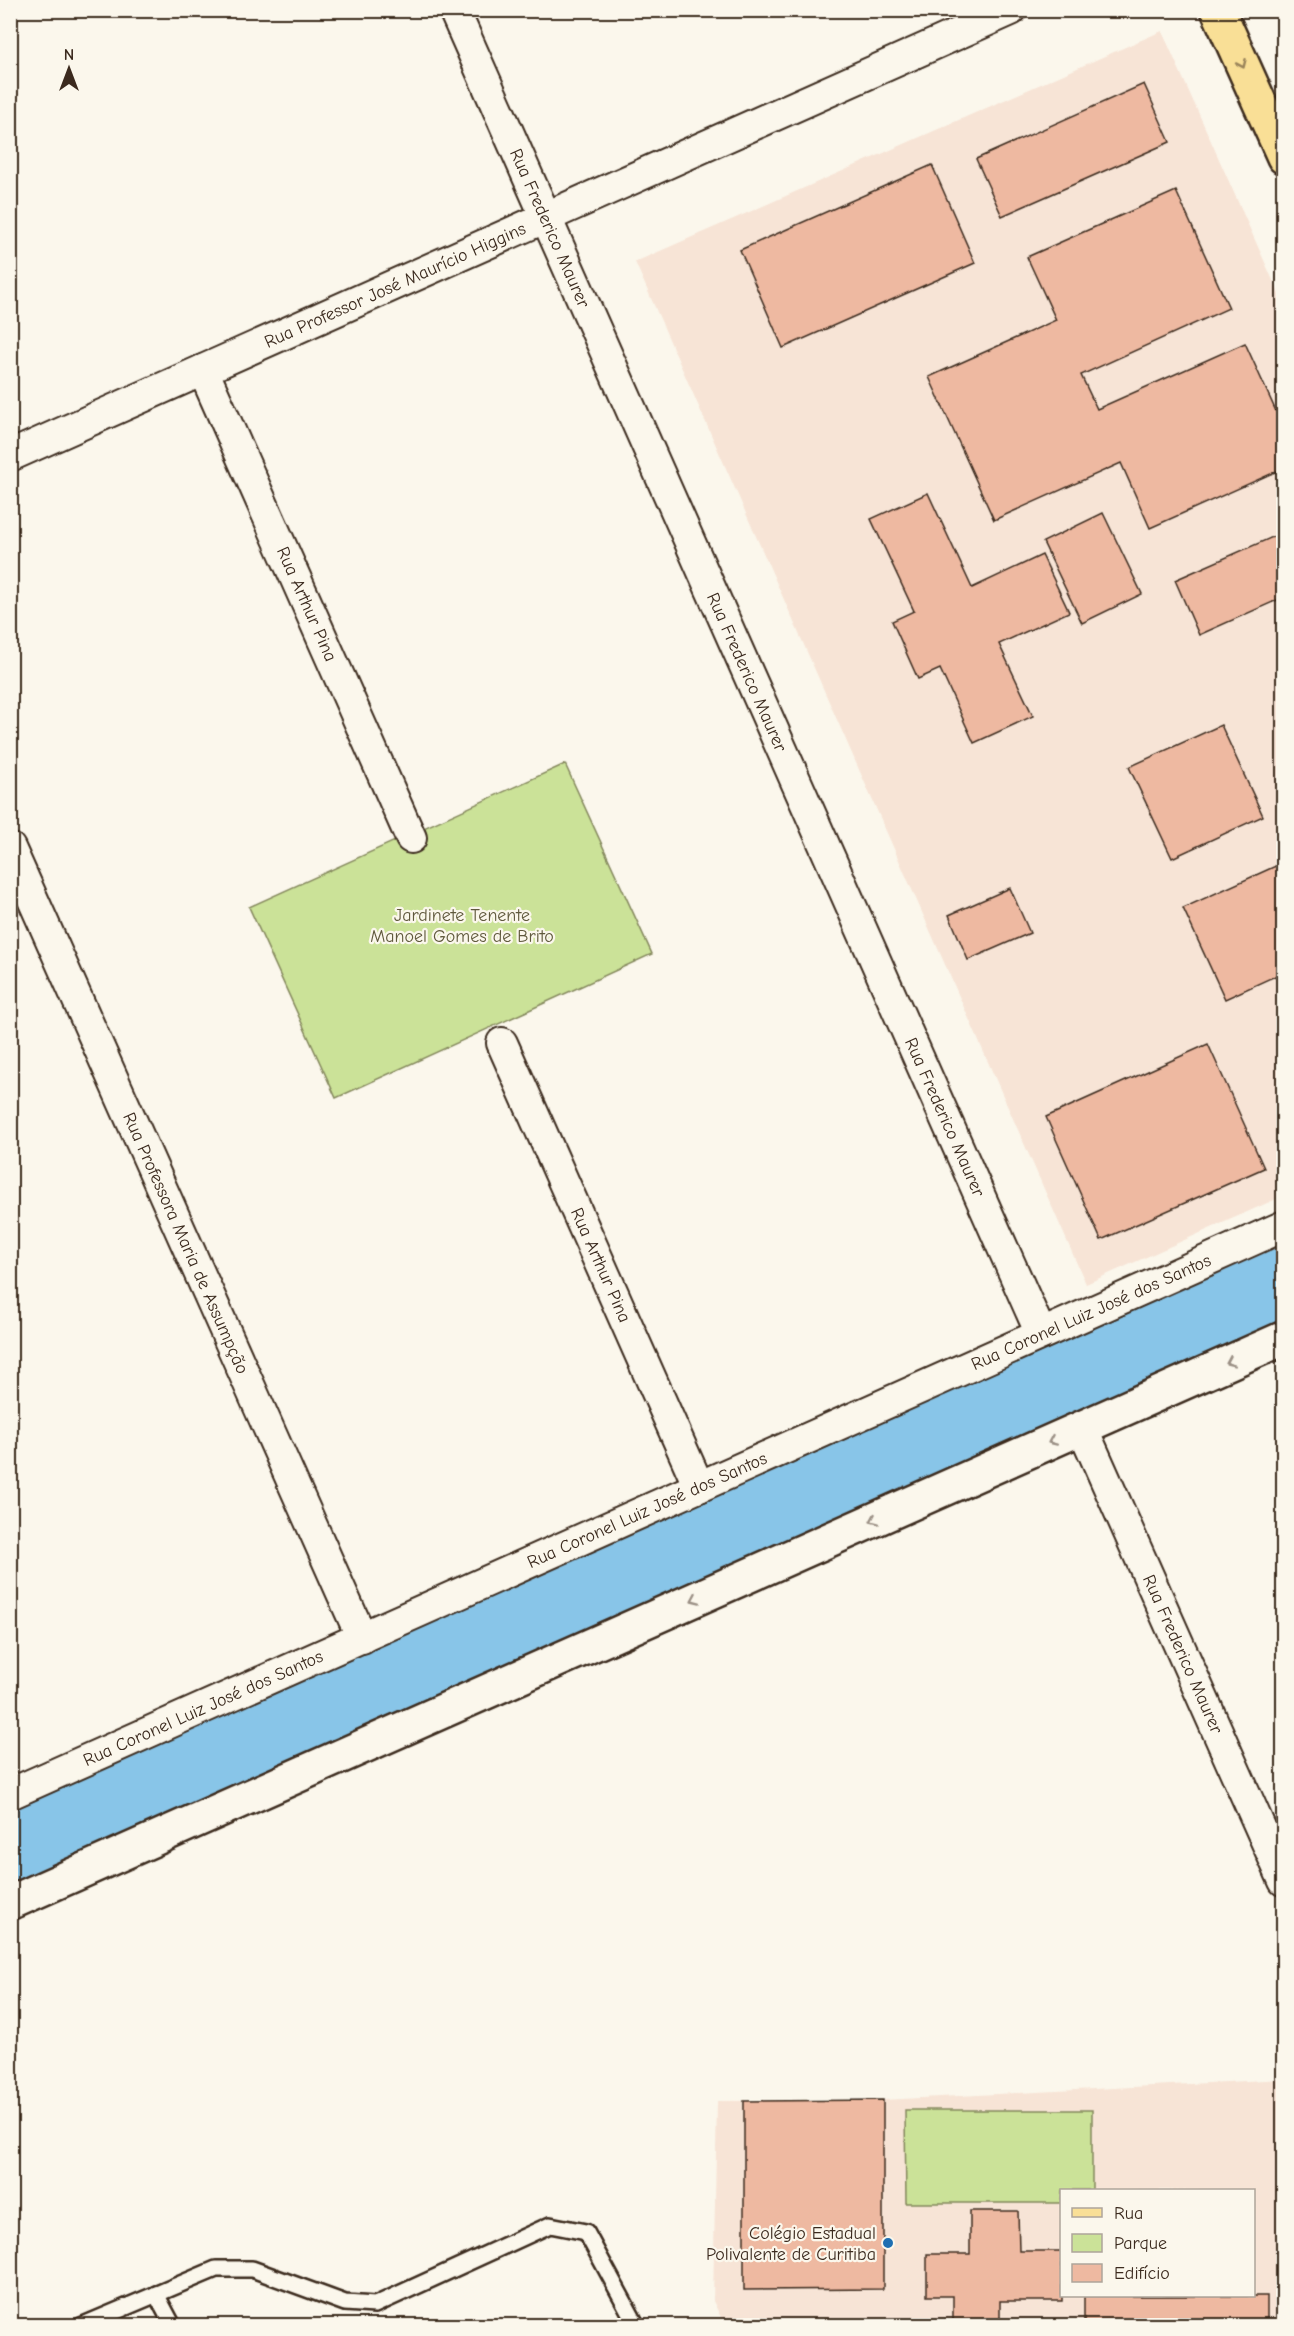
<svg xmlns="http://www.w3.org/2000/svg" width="1294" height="2336" viewBox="0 0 1294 2336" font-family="'Comic Neue',sans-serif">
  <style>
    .built { fill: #f7e4d6; fill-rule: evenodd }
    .green { fill: #cbe298; stroke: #83865b; stroke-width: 1.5 }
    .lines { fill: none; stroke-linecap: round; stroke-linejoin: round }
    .river { stroke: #88c5e8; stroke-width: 69 }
    .building { fill: #eeb9a1; stroke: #3b2a1e; stroke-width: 1.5 }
    .lane-casing { stroke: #3b2a1e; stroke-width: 20 }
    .street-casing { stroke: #3b2a1e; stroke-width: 34 }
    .secondary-casing { stroke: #3b2a1e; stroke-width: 38 }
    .primary-casing { stroke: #3b2a1e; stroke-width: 38 }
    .lane { stroke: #fbf7ec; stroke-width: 15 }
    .street { stroke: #fbf7ec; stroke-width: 30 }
    .secondary { stroke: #fbf7ec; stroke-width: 33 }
    .primary { stroke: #f9df96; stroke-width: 33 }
    .oneway { stroke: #9a845a }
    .oneway2 { stroke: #9b9085 }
    .poi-dot { fill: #1f6fb2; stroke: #fbf7ec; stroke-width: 2 }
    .labels { text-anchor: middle; stroke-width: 4.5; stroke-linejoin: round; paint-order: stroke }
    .street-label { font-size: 18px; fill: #3b2a1e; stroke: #fbf7ec }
    .park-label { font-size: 18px; fill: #5f583c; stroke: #fbf7ec }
    .poi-label { font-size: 18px; fill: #3b2a1e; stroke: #fbf7ec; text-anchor: end }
  </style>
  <rect width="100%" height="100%" fill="#fbf7ec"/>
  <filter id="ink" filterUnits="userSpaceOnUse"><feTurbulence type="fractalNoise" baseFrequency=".0167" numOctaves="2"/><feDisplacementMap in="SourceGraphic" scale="12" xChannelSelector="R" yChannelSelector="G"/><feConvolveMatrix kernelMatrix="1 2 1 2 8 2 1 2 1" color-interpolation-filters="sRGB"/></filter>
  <g filter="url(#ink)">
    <g class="built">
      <path d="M1162 31 1283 303V1196L1086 1284 635 262Z"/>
      <path d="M1283 2079V2325L725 2326 713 2301 717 2101 883 2100ZM1062 2190H1254V2296H1062Z"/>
    </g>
    <g class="green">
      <path d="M565 764 652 954 336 1098 249 907Z"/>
      <path d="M905 2110H1092V2190H1062L1061 2203H906Z"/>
    </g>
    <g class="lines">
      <path class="river" d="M10 1847 1284 1282"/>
    </g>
    <g class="building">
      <path d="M1144 84 1170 142 1002 216 976 159Z"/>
      <path d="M932 165 975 263 783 348 740 250Z"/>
      <path d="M1176 191 1229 308 1081 375 1097 409 1245 343 1284 429V468L1150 528 1121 463 994 520 929 377 1056 320 1027 257Z"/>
      <path d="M928 493 972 588 1042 555 1069 612 999 644 1033 716 974 743 940 669 918 679 892 621 914 611 871 519Z"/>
      <path d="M1103 513 1142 594 1082 623 1043 542Z"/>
      <path d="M1284 532V597L1199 635 1175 580Z"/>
      <path d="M1221 725 1263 816 1172 858 1129 767Z"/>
      <path d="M1278 865 1284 876V972L1225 999 1183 908Z"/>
      <path d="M1010 888 1030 933 968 960 949 915Z"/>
      <path d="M1208 1044 1264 1168 1101 1240 1046 1117Z"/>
      <path d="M883 2100V2289L744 2290V2101Z"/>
      <path d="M970 2211H1018L1019 2251H1062V2301H1000V2326H953V2296H927V2254H970Z"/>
      <rect x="1084" y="2296" width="183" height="30"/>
    </g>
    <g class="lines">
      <g class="lane-casing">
        <g id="lane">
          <path d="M156 2294 173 2326"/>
          <path d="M81 2326 216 2269H252L345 2303 375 2305 550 2225 586 2232 637 2326"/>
        </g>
      </g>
      <g class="street-casing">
        <g id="street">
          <path d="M454 10 1041 1334"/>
          <path d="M203 370 411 838"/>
          <path d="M10 456 1011 10"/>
          <path d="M10 848 362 1638"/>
          <path d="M502 1043 699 1487"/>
          <path d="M1082 1427 1284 1881"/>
          <path d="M10 1794 1284 1226"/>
        </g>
      </g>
      <g class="secondary-casing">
        <path id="secondary" d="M10 1903 1284 1338"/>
      </g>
      <g class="primary-casing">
        <path id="primary" d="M1218 10 1284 157"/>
      </g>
      <use href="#lane" class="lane"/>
      <use href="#street" class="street"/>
      <use href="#secondary" class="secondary"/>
      <use href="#primary" class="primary"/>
    </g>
    <defs><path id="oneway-chevron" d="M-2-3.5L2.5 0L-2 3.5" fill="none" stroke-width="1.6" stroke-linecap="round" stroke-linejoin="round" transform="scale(1.5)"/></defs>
    <use class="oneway" href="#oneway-chevron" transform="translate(1242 64) rotate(66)"/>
    <g class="oneway2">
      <use href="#oneway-chevron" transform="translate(1230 1362) rotate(156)"/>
      <use href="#oneway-chevron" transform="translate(1052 1441) rotate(156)"/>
      <use href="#oneway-chevron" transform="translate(874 1520) rotate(156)"/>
      <use href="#oneway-chevron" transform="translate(695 1599) rotate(156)"/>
    </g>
  </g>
  <circle class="poi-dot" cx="888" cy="2243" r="6"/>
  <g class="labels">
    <g class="street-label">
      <text transform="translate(550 228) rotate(66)" y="6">Rua Frederico Maurer</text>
      <text transform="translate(395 285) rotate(-24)" y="6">Rua Professor José Maurício Higgins</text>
      <text transform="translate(307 604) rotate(66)" y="6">Rua Arthur Pina</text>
      <text transform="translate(747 672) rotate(66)" y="6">Rua Frederico Maurer</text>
      <text transform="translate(945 1117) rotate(66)" y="6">Rua Frederico Maurer</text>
      <text transform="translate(186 1243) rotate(66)" y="6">Rua Professora Maria de Assumpção</text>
      <text transform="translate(601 1265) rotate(66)" y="6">Rua Arthur Pina</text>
      <text transform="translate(1091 1312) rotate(-24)" y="6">Rua Coronel Luiz José dos Santos</text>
      <text transform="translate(647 1510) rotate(-24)" y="6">Rua Coronel Luiz José dos Santos</text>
      <text transform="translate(1183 1654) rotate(66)" y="6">Rua Frederico Maurer</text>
      <text transform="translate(203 1708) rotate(-24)" y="6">Rua Coronel Luiz José dos Santos</text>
    </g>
    <g class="park-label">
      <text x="462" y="921">Jardinete Tenente<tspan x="462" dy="21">Manoel Gomes de Brito</tspan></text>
    </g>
    <g class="poi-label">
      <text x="876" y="2239">Colégio Estadual<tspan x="876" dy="21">Polivalente de Curitiba</tspan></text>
    </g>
  </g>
  <rect width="1294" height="2336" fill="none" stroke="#fbf7ec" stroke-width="36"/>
  <rect x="18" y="18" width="1258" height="2300" fill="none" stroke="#3b2a1e" stroke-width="2" filter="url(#ink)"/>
  <rect x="1060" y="2189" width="195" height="108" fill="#fbf7ec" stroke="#aea59a" stroke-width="1.5"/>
  <rect x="1072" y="2208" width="30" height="9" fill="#f9df96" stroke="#aea59a" stroke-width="1.5"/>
  <text x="1114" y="2219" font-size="18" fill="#3b2a1e">Rua</text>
  <rect x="1072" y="2234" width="30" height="18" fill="#cbe298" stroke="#aea59a" stroke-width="1.5"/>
  <text x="1114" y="2249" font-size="18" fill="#3b2a1e">Parque</text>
  <rect x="1072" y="2264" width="30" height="18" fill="#eeb9a1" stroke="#aea59a" stroke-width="1.5"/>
  <text x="1114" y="2279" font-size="18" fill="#3b2a1e">Edifício</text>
  <g transform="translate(69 69)" stroke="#fbf7ec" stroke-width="4.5" paint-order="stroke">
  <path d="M0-4.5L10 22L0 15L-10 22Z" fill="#3b2a1e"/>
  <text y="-9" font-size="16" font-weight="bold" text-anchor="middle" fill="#3b2a1e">N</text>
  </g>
</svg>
